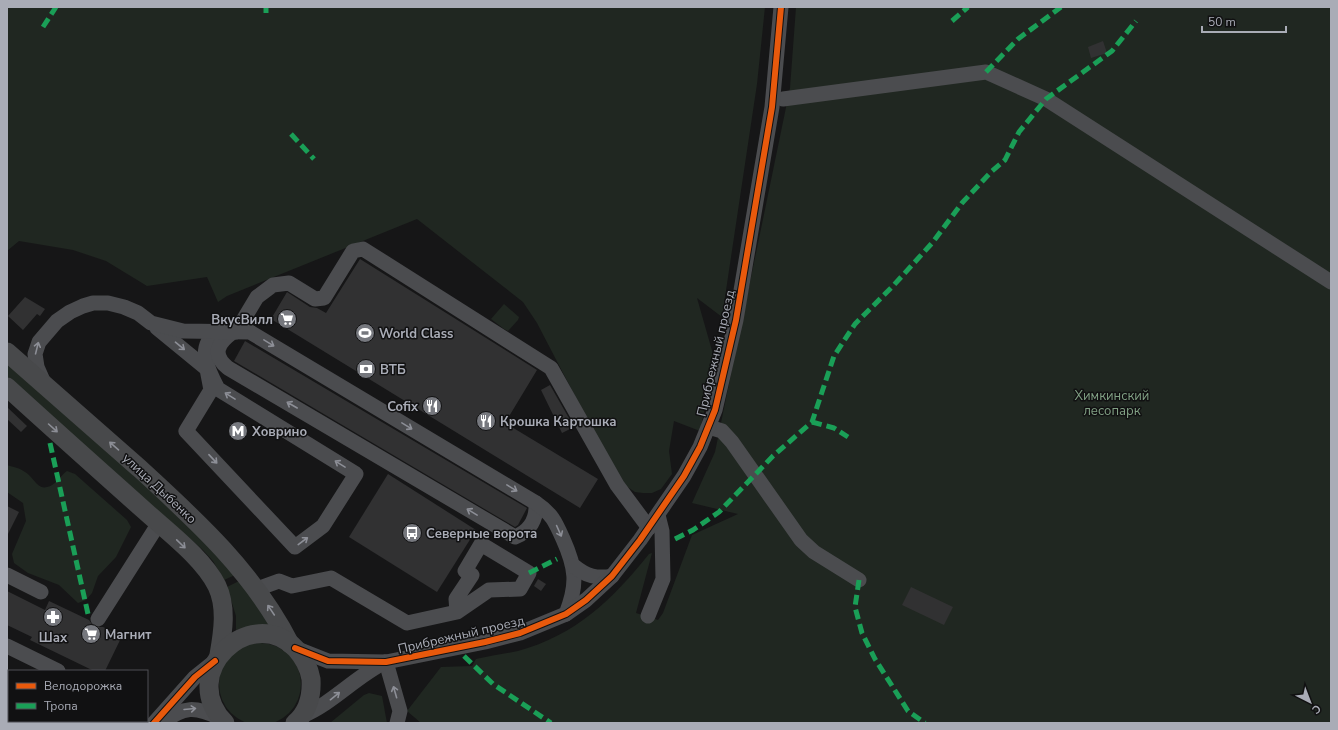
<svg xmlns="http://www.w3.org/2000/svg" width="1338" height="730" viewBox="0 0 1338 730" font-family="'Nunito Sans',sans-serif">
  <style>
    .green { fill: #202721 }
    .building { fill: #313132 }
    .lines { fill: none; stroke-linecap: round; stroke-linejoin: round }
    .minor { stroke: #4b4c4f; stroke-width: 15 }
    .major { stroke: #48494b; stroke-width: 19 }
    .quiet { stroke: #1a9f57; stroke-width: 5; stroke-dasharray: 10 5; stroke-linecap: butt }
    .cycleway-casing { stroke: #111112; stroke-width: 8 }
    .cycleway { stroke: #e8590c; stroke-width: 6 }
    .oneway { stroke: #8d8f97 }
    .oneway2 { stroke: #8c8e96 }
    .labels { text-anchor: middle; stroke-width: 3; stroke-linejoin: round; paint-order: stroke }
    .poi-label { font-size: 13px; font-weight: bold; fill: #a9acb6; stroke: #111112; text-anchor: start }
    .street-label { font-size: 13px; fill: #a9acb6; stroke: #111112 }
    .park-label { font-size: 13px; fill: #81a084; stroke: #111112 }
  </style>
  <rect width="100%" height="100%" fill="#161617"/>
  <g class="green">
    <path d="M7 7H765L757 84 722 317 697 298 715 361 700 431 674 421 669 451 672 474 661 489 652 493H643L635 492 626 486 611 465 537 323 523 302 417 219 227 296 218 302 207 277 147 286 106 261 73 250 19 241 7 251Z"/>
    <path d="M796 7H1331V723H421L407 711 441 667 472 666 476 659C490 656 504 654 518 651 576 635 612 600 649 554L652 553 636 613 658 620 663 613 692 535 738 514 692 503 715 452 790 88Z"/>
    <path d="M504 304 519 317 518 320 508 331 504 329 491 319Z"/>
    <path d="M7 362 204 537 235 575 224 580 213 561 203 550 7 378Z"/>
    <path d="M7 465C13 467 20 468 25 472 33 476 37 490 47 487 55 486 60 476 67 471L75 474 127 520 131 527 116 557 98 576 92 593 86 600 78 603 59 585 28 573 14 563 12 554 26 521 23 503 7 492Z"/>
    <path d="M239 581 273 626 263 624 236 630V616L227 587Z"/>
    <circle cx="260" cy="684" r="41"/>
    <path d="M369 693 382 696 387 723H330L364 695Z"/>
  </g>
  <g class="building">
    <path d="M1103 41 1107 53 1091 58 1088 47Z"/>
    <path d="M360 259 537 370 505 423 598 479 580 508 271 319 287 292 310 307 317 308 326 313Z"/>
    <path d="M25 297 45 309 40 316 37 314 23 330 8 316Z"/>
    <path d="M245 341 527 508 518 525 515 527 234 361Z"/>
    <path d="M550 385 574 427 562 433 541 390Z"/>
    <path d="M7 407 27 426 21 432 7 419Z"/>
    <path d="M388 474 476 530 437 592 349 537Z"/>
    <path d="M7 506 19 512 7 536Z"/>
    <path d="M538 579 546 584 541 591 534 586Z"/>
    <path d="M911 587 953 607 944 625 902 605Z"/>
    <path d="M7 591 45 610 49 601 89 620 94 627H103L122 636 105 671H94L30 640 32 637 7 625Z"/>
  </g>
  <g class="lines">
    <g class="minor">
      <path d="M783 99 986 72 1046 99 1331 282"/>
      <path d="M157 328 207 369 211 390 186 431 295 547 323 526 356 474 218 389C208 370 196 348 217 331"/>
      <path d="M233 332C218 343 211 354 228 368L515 537C530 531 537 519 536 503"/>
      <path d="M236 332 257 297 273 285 289 283 315 299 324 298 353 251 363 249 551 368 617 485 649 528"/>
      <path d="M44 383 37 367 35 354 39 342 57 321 70 312 83 306 93 303H108L124 307 138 313 151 323 183 331 250 332 536 503C552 514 555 521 563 539 576 568 578 584 566 614"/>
      <path d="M709 427 722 431 732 442 801 540 814 552 859 580"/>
      <path d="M574 566C586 576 597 579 612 576"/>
      <path d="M7 575 41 592"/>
      <path d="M257 589 279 581 292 586 331 578 407 623 457 612 489 590 520 589 529 573 481 544 465 571 472 575 456 599 457 612"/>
      <path d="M648 616 663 579 662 531 658 515"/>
      <path d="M98 619 159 523"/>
      <path d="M7 646 58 671"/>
      <path d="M295 648 328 661 386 662 485 642 520 633 566 614 586 600 612 576 640 540 684 476 700 447 715 410 736 320 772 107 781 7"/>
      <path d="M386 662 400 711 397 723"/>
      <path d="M302 716C333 703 355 677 385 662"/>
      <path d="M64 721 70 723"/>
      <path d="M88 721V723"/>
      <path d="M154 723 195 677 215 661"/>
      <path d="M162 723C184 706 195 706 220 718"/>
    </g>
    <g class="major">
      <path d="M7 352C51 391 95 429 139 468 197 521 254 573 290 644"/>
      <path d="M7 387C53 429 99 470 145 511 168 532 203 558 217 586 227 607 223 632 219 655"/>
      <path d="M225 723C176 673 251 602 296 649 304 658 309 667 311 679 312 695 308 712 295 723"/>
    </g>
    <g class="quiet">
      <path d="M266 13V7"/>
      <path d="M952 21 968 7"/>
      <path d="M43 27 56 7"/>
      <path d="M986 72 1018 39 1061 7"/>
      <path d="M291 134 314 159"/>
      <path d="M812 422 834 428 848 437"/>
      <path d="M50 443 88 614"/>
      <path d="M675 539 693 530 719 512 773 456 812 422 834 356 855 324 893 286 933 242 962 203 991 172 1005 160 1019 132 1046 99 1112 51 1136 21"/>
      <path d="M529 573 557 559"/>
      <path d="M859 580 855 607 862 633 875 659 908 711 925 723"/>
      <path d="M464 656 493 684 551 723"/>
    </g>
    <g class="cycleway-casing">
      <g id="cycleway">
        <path d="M295 648 328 661 386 662 485 642 520 633 566 614 586 600 612 576 640 540 684 476 700 447 715 410 736 320 772 107 781 7"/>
        <path d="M154 723 195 677 215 661"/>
      </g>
    </g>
    <use href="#cycleway" class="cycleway"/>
  </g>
  <defs><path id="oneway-shaft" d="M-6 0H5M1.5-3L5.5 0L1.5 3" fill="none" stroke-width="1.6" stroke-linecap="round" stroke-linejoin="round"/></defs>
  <g class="oneway">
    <use href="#oneway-shaft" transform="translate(269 343) rotate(31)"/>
    <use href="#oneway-shaft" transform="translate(180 346) rotate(40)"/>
    <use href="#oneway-shaft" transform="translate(37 348) rotate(-76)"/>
    <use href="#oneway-shaft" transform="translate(230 396) rotate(-148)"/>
    <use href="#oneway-shaft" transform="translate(292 405) rotate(-150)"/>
    <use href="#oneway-shaft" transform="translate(407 426) rotate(31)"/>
    <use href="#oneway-shaft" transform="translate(213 459) rotate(47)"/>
    <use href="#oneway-shaft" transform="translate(340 464) rotate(-148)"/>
    <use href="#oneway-shaft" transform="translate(512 488) rotate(31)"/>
    <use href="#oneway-shaft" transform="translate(472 512) rotate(-149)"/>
    <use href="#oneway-shaft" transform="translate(559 531) rotate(66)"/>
    <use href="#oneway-shaft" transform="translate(303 541) rotate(-37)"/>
    <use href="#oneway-shaft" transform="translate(395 692) rotate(-106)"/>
    <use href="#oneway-shaft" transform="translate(335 696) rotate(-39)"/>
    <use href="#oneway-shaft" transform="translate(190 709) rotate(-5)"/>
  </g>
  <g class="oneway2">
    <use href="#oneway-shaft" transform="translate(53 428) rotate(42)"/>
    <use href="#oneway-shaft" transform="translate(114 446) rotate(-139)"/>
    <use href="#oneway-shaft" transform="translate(181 544) rotate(44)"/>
    <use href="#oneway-shaft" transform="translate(271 610) rotate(-124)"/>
  </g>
  <defs>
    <g id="supermarket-disc" transform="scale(1)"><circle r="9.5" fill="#76787e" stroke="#111112"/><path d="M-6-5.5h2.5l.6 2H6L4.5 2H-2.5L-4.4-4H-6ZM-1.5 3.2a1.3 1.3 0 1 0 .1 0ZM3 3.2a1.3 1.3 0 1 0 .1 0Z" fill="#fff"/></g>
    <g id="stadium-disc" transform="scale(1)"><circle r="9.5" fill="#76787e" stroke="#111112"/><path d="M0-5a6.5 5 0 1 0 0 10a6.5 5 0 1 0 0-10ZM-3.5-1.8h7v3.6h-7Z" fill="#fff"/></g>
    <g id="bank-disc" transform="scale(1)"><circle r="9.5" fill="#76787e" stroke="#111112"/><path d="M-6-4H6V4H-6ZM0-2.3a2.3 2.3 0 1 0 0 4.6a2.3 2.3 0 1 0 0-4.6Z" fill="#fff"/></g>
    <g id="restaurant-disc" transform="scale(1)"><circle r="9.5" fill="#76787e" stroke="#111112"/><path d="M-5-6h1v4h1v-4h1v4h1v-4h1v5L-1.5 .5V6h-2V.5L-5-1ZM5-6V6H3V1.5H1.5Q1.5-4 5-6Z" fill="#fff"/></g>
    <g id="metro-disc" transform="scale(1)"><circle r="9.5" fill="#76787e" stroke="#111112"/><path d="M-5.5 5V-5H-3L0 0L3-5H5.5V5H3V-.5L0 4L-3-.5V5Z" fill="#fff"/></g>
    <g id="bus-disc" transform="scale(1)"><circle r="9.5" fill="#76787e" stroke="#111112"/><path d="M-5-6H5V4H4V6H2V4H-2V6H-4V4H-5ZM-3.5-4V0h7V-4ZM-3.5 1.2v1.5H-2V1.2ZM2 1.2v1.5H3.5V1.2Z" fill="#fff"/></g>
    <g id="pharmacy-disc" transform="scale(1)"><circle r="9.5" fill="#76787e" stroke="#111112"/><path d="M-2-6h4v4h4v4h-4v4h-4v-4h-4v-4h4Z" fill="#fff"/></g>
  </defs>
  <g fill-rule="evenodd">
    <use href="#supermarket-disc" x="287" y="319"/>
    <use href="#stadium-disc" x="365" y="333"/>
    <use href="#bank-disc" x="366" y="369"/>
    <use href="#restaurant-disc" x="432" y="406"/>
    <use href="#restaurant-disc" x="486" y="421"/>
    <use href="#metro-disc" x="238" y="431"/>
    <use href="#bus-disc" x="412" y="533"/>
    <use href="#pharmacy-disc" x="53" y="617"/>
    <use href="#supermarket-disc" x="91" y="634"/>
  </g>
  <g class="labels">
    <g class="poi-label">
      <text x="273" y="324" text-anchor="end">ВкусВилл</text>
      <text x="379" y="338">World Class</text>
      <text x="380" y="374">ВТБ</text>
      <text x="418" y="411" text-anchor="end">Cofix</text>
      <text x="500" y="426">Крошка Картошка</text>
      <text x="252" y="436">Ховрино</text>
      <text x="426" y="538">Северные ворота</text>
      <text x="105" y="639">Магнит</text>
      <text x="53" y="642" text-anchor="middle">Шах</text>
    </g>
    <g class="street-label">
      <text transform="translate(715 353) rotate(-77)" y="5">Прибрежный проезд</text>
      <text transform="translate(160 488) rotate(43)" y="5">улица Дыбенко</text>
      <text transform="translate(461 634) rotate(-13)" y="5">Прибрежный проезд</text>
    </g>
    <g class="park-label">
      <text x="1112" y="400">Химкинский<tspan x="1112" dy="15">лесопарк</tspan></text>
    </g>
  </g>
  <rect width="1338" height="730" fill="none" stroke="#a9acb6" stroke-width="16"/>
  <rect x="8" y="670" width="140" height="52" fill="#111112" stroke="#4e4f54"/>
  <rect x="16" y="683" width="20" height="6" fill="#e8590c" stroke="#4e4f54"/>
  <text x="44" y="690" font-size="12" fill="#a9acb6">Велодорожка</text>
  <rect x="16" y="703" width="20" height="6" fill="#1a9f57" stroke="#4e4f54"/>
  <text x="44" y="710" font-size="12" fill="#a9acb6">Тропа</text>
  <g transform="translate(1310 702) rotate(138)" stroke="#111112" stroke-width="3" paint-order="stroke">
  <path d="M0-3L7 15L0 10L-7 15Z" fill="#a9acb6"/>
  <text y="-6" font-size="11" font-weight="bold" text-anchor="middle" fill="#a9acb6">С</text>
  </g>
  <path d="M1202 26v6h84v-6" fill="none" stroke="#a9acb6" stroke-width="2"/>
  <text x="1208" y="26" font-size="12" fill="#a9acb6" stroke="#111112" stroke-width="3" paint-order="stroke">50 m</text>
</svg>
